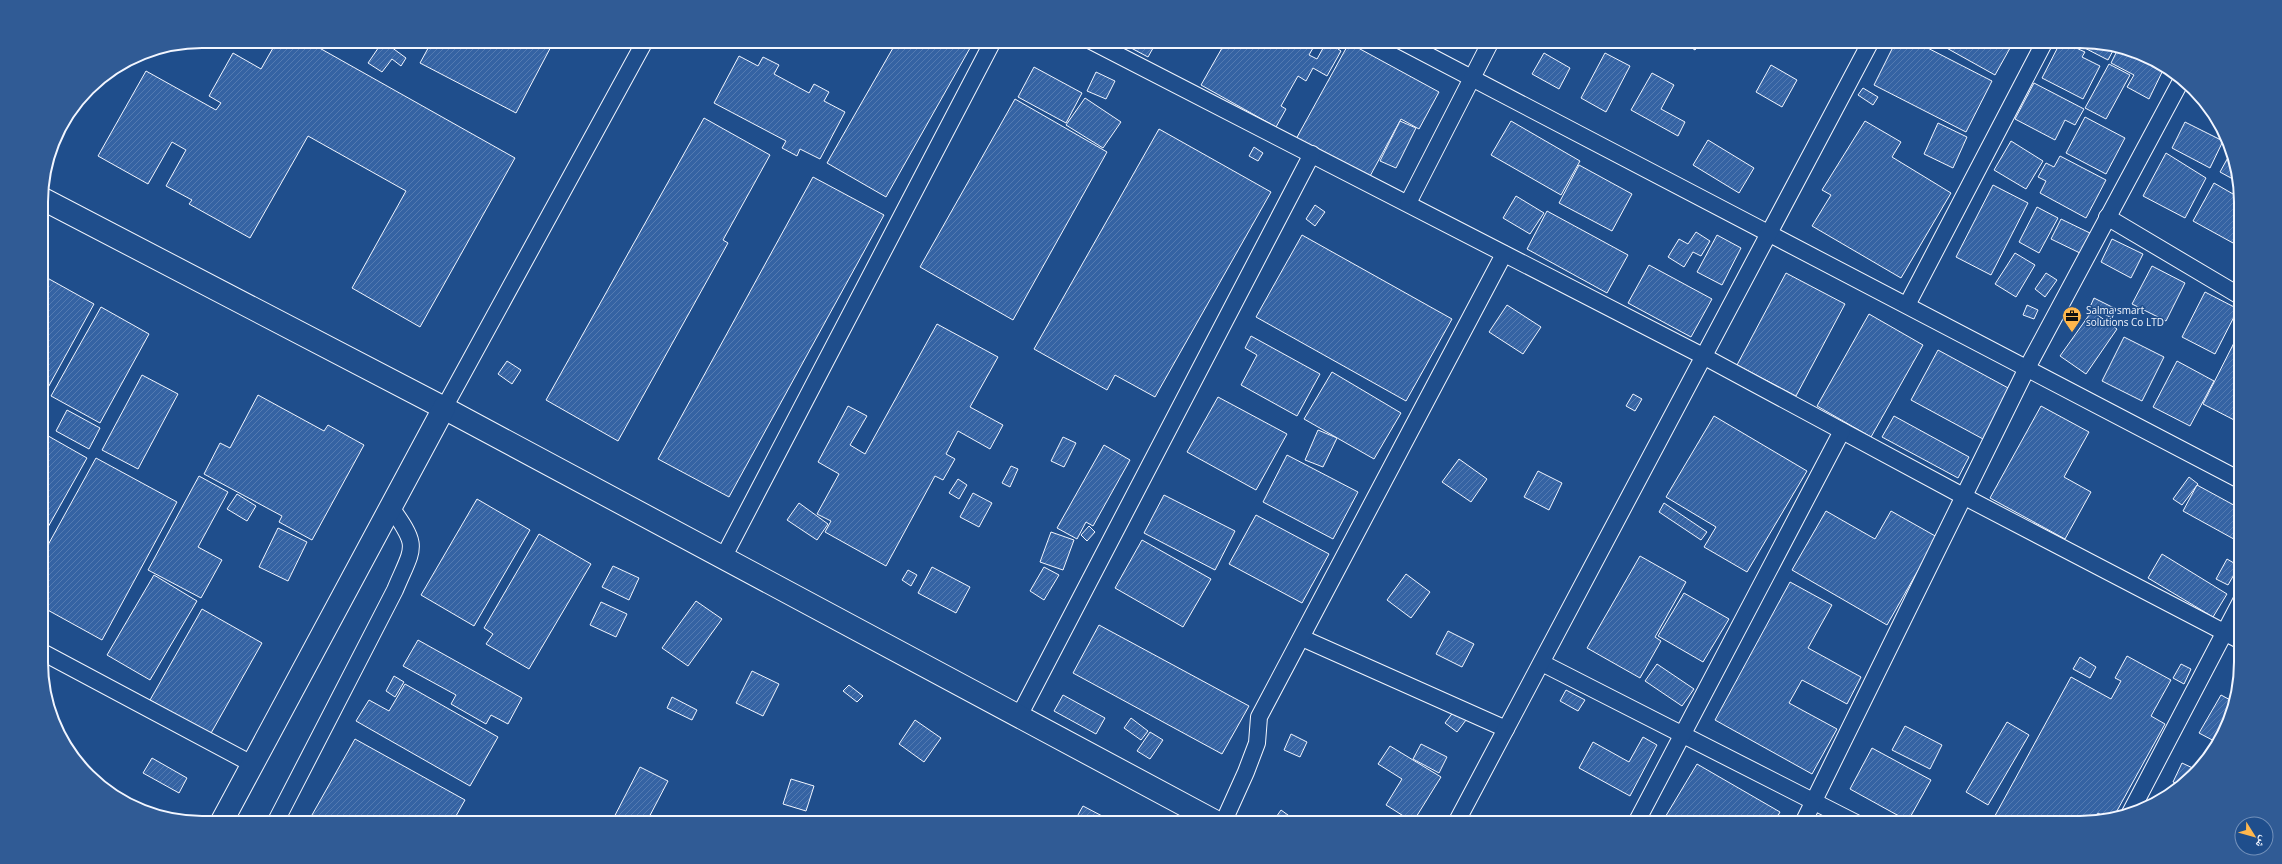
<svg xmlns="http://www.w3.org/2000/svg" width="2282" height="864" viewBox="0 0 2282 864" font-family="'Open Sans','Noto Naskh Arabic',sans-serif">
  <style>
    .building { fill: url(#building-hatch); stroke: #f2f6ff }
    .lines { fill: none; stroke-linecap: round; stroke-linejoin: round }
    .street-casing { stroke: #f2f6ff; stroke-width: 18 }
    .secondary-casing { stroke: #f2f6ff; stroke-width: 24 }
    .street { stroke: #1f4e8c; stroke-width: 16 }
    .secondary { stroke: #1f4e8c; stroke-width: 22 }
    .labels { text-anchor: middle; stroke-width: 3; stroke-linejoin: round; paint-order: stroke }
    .poi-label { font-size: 10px; fill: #f2f6ff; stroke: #1f4e8c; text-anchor: start }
    .rim { fill: none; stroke: #f2f6ff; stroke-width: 2 }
  </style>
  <defs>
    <pattern id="building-hatch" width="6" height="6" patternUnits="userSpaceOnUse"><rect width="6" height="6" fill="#3563a3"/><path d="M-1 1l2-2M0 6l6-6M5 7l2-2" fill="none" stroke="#537ab1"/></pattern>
  </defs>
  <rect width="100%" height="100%" fill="#1f4e8c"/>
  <g class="building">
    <path d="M277 41H307L515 158 420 327 352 288 406 191 308 136 250 238 189 204 192 200 166 186 186 150 172 142 148 184 98 156 146 71 216 110 221 103 209 96 233 53 261 69Z"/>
    <path d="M383 41 406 58 401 66 392 59 382 72 368 63Z"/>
    <path d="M432 41H554L516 113 420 63Z"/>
    <path d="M840 41H856L852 48Z"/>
    <path d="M897 41H974L886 197 827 163Z"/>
    <path d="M1118 41H1157L1148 57Z"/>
    <path d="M1218 41H1225L1221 48 1215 45Z"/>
    <path d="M1226 41H1317L1309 55 1317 59 1327 41H1342L1338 49 1341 51 1327 76 1313 68 1306 81 1298 76 1281 106 1286 109 1276 127 1201 85Z"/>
    <path d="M1681 41H1701L1695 50Z"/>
    <path d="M1896 41H1914L1992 81 1966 132 1874 85Z"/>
    <path d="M1934 41H2014L1995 75Z"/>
    <path d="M2061 41 2085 52 2082 57 2100 66 2083 99 2042 78Z"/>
    <path d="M2071 41H2080L2115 47 2108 60Z"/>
    <path d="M1349 43 1439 92 1419 129 1401 119 1369 178 1296 139Z"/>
    <path d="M2119 47 2132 49 2165 66 2149 99 2127 87 2134 75 2111 63Z"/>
    <path d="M1544 53 1570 68 1559 89 1532 74Z"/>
    <path d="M1605 53 1630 66 1606 112 1581 98Z"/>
    <path d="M739 56 758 66 763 57 779 65 774 74 809 93 814 84 829 92 824 101 845 112 820 159 800 149 797 156 782 148 786 141 714 103Z"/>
    <path d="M2109 64 2130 75 2106 119 2085 108Z"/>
    <path d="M1771 65 1797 80 1782 107 1756 92Z"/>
    <path d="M1034 67 1082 93 1066 123 1018 97Z"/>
    <path d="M1096 72 1115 81 1106 99 1087 91Z"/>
    <path d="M1652 73 1674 85 1661 109 1685 122 1678 136 1631 110Z"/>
    <path d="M2034 83 2084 109 2075 125 2065 120 2055 140 2015 119Z"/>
    <path d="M1863 88 1878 97 1873 105 1858 95Z"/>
    <path d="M1085 98 1121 122 1103 148 1066 125Z"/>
    <path d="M1015 99 1107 152 1013 320 920 267Z"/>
    <path d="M2085 117 2125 138 2106 174 2066 153Z"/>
    <path d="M704 118 770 155 723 240 728 243 618 441 546 400Z"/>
    <path d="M1400 121 1416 128 1396 168 1380 161Z"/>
    <path d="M1511 121 1580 161 1561 195 1491 155Z"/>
    <path d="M1865 121 1901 142 1892 157 1951 193 1901 278 1812 226 1831 195 1822 190Z"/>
    <path d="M2185 122 2223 141 2210 168 2172 148Z"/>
    <path d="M1938 123 1967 137 1953 168 1924 154Z"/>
    <path d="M1159 129 1271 192 1155 397 1115 375 1107 390 1034 349Z"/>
    <path d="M1708 140 1754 168 1739 193 1693 165Z"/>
    <path d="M2011 141 2043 161 2026 189 1994 170Z"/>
    <path d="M1254 147 1263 153 1258 161 1249 156Z"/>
    <path d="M2231 152 2240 180V183L2220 172Z"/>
    <path d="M2166 153 2206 178 2185 218 2143 196Z"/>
    <path d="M2060 156 2106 180 2086 218 2040 193 2046 181 2038 177 2046 163 2054 167Z"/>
    <path d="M1579 165 1632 194 1612 231 1559 203Z"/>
    <path d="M813 177 884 215 729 497 658 459Z"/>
    <path d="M2214 183 2240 198V232L2233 243 2193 221Z"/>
    <path d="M1993 185 2028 203 1991 275 1956 257Z"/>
    <path d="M1516 196 1544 213 1530 234 1503 218Z"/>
    <path d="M1315 205 1325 212 1315 226 1306 219Z"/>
    <path d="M2037 207 2058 218 2039 253 2019 242Z"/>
    <path d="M1547 211 1628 255 1607 293 1527 249Z"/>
    <path d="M2061 219 2092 234 2082 254 2051 239Z"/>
    <path d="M1696 232 1710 241 1701 256 1693 252 1684 267 1668 257 1679 239 1688 244Z"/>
    <path d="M1302 235 1452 319 1406 401 1256 317Z"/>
    <path d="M1717 235 1741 248 1722 285 1697 272Z"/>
    <path d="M2112 239 2143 254 2131 278 2101 262Z"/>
    <path d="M2015 253 2035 265 2016 297 1995 284Z"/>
    <path d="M1649 265 1712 299 1691 337 1628 303Z"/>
    <path d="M2152 266 2185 283 2166 321 2132 304Z"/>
    <path d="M1786 273 1845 304 1796 396 1737 365Z"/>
    <path d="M2046 273 2057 280 2045 297 2035 289Z"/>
    <path d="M42 275 94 304 45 393 42 392Z"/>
    <path d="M2205 292 2238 309 2215 354 2182 337Z"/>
    <path d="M2094 298 2116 309 2112 318 2090 307Z"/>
    <path d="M1507 305 1541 327 1523 354 1489 332Z"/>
    <path d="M2027 305 2038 310 2034 319 2023 315Z"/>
    <path d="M101 307 149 334 100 423 51 396Z"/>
    <path d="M2092 311 2117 329 2086 374 2060 356Z"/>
    <path d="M1869 314 1923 345 1871 437 1817 406Z"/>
    <path d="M937 324 998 357 970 407 1003 425 990 449 958 431 946 454 955 459 943 480 935 476 886 566 825 532 831 521 817 514 839 474 818 462 848 406 867 416 850 445 865 454Z"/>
    <path d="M2240 331V423L2203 404Z"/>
    <path d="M1251 336 1320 374 1297 416 1241 385 1257 355 1245 348Z"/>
    <path d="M2124 337 2164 357 2142 401 2102 381Z"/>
    <path d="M1938 350 2010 389 1983 439 1911 400Z"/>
    <path d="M507 361 521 370 512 384 498 374Z"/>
    <path d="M2177 361 2214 381 2190 426 2153 407Z"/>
    <path d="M1332 372 1401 413 1374 459 1304 419Z"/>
    <path d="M142 375 178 394 138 469 102 450Z"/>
    <path d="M1633 394 1642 399 1635 411 1626 406Z"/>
    <path d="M258 395 324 431 328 425 364 445 312 540 279 522 282 516 204 474 220 443 230 448Z"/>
    <path d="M1218 397 1287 434 1256 490 1187 452Z"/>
    <path d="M2041 406 2089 432 2064 477 2091 492 2065 539 1990 498Z"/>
    <path d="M67 410 100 428 89 449 56 431Z"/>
    <path d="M1714 416 1807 471 1747 572 1704 547 1716 527 1666 497Z"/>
    <path d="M1894 416 1969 457 1958 478 1882 437Z"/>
    <path d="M1318 430 1337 438 1323 467 1305 460Z"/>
    <path d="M43 433 87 458 43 536Z"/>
    <path d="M1063 437 1076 443 1064 467 1051 461Z"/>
    <path d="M1104 445 1130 460 1093 526 1086 522 1077 539 1057 528Z"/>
    <path d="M1287 455 1358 492 1333 539 1263 502Z"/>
    <path d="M96 458 177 502 102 640 44 608 43 554Z"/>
    <path d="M1459 459 1487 479 1471 502 1442 482Z"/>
    <path d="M1011 466 1018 469 1010 487 1002 483Z"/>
    <path d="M1538 471 1562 483 1549 510 1524 497Z"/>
    <path d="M199 476 228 492 198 547 222 560 201 598 148 570Z"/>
    <path d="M2189 477 2198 484 2182 505 2173 499Z"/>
    <path d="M958 479 967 485 959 499 949 493Z"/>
    <path d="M2197 485 2241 509V543L2183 511Z"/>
    <path d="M973 493 992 503 979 527 960 517Z"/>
    <path d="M237 494 256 506 247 521 227 509Z"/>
    <path d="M1164 495 1235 531 1215 570 1144 533Z"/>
    <path d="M477 499 530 530 474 626 421 595Z"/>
    <path d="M799 503 828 524 817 540 787 520Z"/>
    <path d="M1664 503 1707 532 1701 540 1659 512Z"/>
    <path d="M1826 511 1875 539 1891 511 1937 537 1887 625 1792 570Z"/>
    <path d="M1256 515 1329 554 1302 603 1229 564Z"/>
    <path d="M1089 526 1095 532 1087 541 1081 535Z"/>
    <path d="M278 528 307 542 288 581 259 567Z"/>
    <path d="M1051 532 1074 540 1063 570 1040 562Z"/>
    <path d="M539 534 591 564 529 669 486 644 493 634 484 628Z"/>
    <path d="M1142 540 1211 579 1183 627 1115 588Z"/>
    <path d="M2162 554 2227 594 2213 617 2148 578Z"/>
    <path d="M1640 556 1686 582 1655 637 1661 641 1640 678 1587 648Z"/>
    <path d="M2227 559 2239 566 2228 585 2216 579Z"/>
    <path d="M613 566 639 578 629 600 602 587Z"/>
    <path d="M932 567 970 587 956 613 918 593Z"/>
    <path d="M1044 567 1059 575 1044 600 1030 591Z"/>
    <path d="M908 570 917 575 911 586 902 580Z"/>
    <path d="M1406 574 1430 592 1411 618 1387 600Z"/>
    <path d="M154 575 197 601 150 680 107 655Z"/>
    <path d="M1790 582 1832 605 1808 648 1861 677 1847 704 1802 680 1789 703 1837 729 1812 774 1715 720Z"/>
    <path d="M1684 593 1729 619 1703 662 1658 636Z"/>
    <path d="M696 601 722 619 688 666 662 648Z"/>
    <path d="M601 602 627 614 616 637 590 625Z"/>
    <path d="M202 609 262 643 210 735 150 700Z"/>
    <path d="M1099 625 1249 706 1222 754 1073 673Z"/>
    <path d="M1448 631 1474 644 1462 667 1436 654Z"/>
    <path d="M418 640 522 698 508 724 491 715 486 724 451 704 456 695 403 666Z"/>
    <path d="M2127 656 2171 680 2151 716 2165 724 2113 818 2108 819 2098 813 2093 822 2091 823H1991L2071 677 2111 699 2121 681 2115 678Z"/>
    <path d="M2080 657 2096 667 2090 678 2073 669Z"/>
    <path d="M1657 664 1694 689 1682 706 1645 681Z"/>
    <path d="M2181 664 2191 669 2184 684 2173 678Z"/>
    <path d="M752 671 779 684 763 716 736 703Z"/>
    <path d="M394 676 404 682 395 697 386 691Z"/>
    <path d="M405 684 498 737 470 786 356 721 369 700 389 711Z"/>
    <path d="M849 685 863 696 857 702 843 691Z"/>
    <path d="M1566 690 1585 700 1578 711 1560 701Z"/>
    <path d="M1063 695 1105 718 1096 734 1054 711Z"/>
    <path d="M2221 695 2234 702 2233 714 2218 743 2199 733Z"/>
    <path d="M672 697 697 710 692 720 667 708Z"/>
    <path d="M1454 711 1466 720 1457 732 1445 723Z"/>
    <path d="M1131 718 1148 731 1141 740 1124 728Z"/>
    <path d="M915 720 941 738 924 762 899 744Z"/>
    <path d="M2007 722 2029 735 1988 805 1966 792Z"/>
    <path d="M1905 726 1942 745 1930 769 1892 750Z"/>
    <path d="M1150 732 1163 740 1150 759 1137 751Z"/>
    <path d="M1291 734 1307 742 1300 757 1284 750Z"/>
    <path d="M1643 737 1657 745 1630 796 1579 768 1593 742 1629 762Z"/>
    <path d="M355 739 465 800 452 823 308 822Z"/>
    <path d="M1421 744 1447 757 1439 773 1413 759Z"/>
    <path d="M1390 746 1441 777 1413 822 1386 805 1402 779 1378 764Z"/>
    <path d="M1872 748 1931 780 1908 821 1850 789Z"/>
    <path d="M152 758 187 778 179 793 143 773Z"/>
    <path d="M2182 763 2197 770 2182 786 2173 782Z"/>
    <path d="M1697 764 1780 812 1774 823H1670L1664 819Z"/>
    <path d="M640 767 668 781 646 823H611Z"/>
    <path d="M791 779 814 786 806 811 783 804Z"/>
    <path d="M1083 806 1106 818 1104 823 1074 822Z"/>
    <path d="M1281 810 1299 823H1272Z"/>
  </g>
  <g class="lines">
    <g class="street-casing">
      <g id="street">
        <path d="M1091 41 1703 356 1963 496 2241 641"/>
        <path d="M1401 41 2240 480"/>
        <path d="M1408 203 1491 41"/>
        <path d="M2107 217 2240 296"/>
        <path d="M1907 305 2045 41"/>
        <path d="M444 408 645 41"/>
        <path d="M723 558 993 41"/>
        <path d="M1302 638 1506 729"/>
        <path d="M44 653 252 764"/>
        <path d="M1542 663 1856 823"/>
        <path d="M1019 716 1312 154"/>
        <path d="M2129 815 2241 601"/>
        <path d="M275 823 395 590C414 545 420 548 390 506"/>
        <path d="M1223 823 1246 772 1257 743 1259 717 1504 254"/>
        <path d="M1456 823 1871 41"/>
        <path d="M1636 823 1842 431"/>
        <path d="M1803 823 2027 368 2182 79"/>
      </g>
    </g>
    <g class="secondary-casing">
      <g id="secondary">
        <path d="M41 198 444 408 1218 823"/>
        <path d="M221 823 444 408"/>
      </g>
    </g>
    <use href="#street" class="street"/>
    <use href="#secondary" class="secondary"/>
  </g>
  <defs>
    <g id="office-pin" transform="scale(1)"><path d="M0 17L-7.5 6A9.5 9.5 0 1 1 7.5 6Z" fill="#ffb74d" stroke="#1f4e8c"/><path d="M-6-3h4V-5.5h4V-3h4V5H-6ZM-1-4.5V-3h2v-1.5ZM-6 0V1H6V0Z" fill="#111"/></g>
  </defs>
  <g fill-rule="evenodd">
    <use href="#office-pin" x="2072" y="316"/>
  </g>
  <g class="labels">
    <g class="poi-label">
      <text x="2086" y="314">Salma smart<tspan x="2086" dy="12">solutions Co LTD</tspan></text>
    </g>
  </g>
  <path d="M0 0H2282V864H0ZM202 48H2080A154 154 0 0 1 2234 202V662A154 154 0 0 1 2080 816H202A154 154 0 0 1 48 662V202A154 154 0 0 1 202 48Z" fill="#305b95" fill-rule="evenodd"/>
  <path class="rim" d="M202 48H2080A154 154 0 0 1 2234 202V662A154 154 0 0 1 2080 816H202A154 154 0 0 1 48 662V202A154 154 0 0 1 202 48Z"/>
  <g transform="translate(2254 836) rotate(127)"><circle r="19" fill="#1f4e8c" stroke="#7391ba"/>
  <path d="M0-3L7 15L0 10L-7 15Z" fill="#ffb74d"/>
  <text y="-6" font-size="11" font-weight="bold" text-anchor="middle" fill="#f2f6ff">ش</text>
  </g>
</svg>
